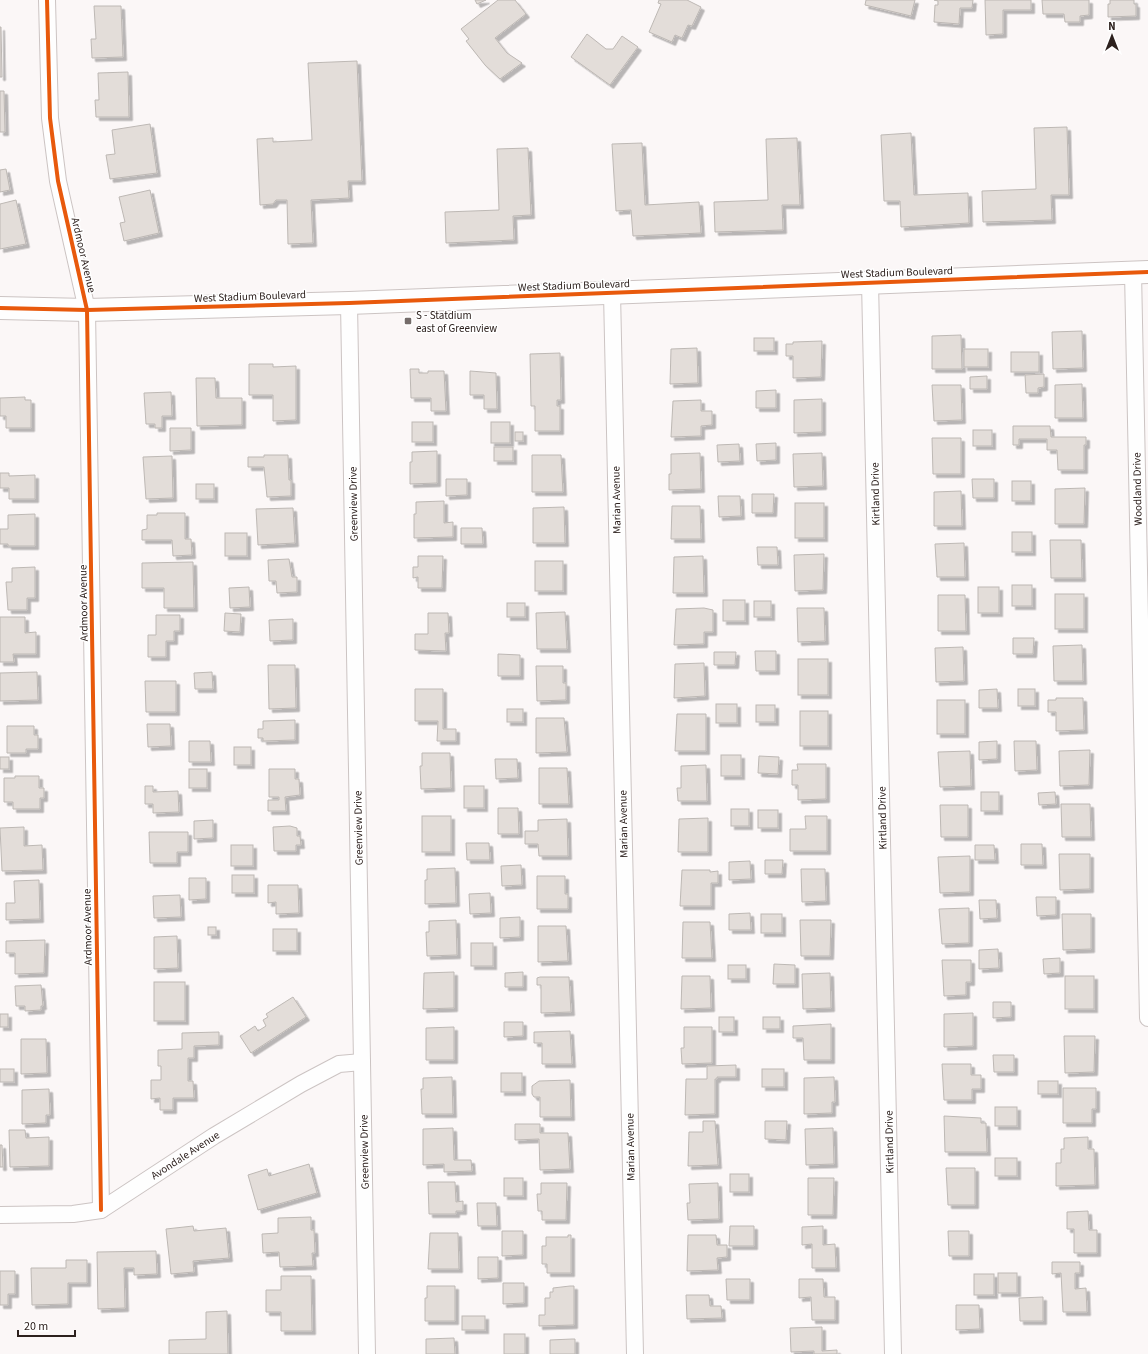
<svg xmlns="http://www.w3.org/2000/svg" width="1148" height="1354" viewBox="0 0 1148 1354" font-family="'Source Sans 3',sans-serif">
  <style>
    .building { fill: #e3ddd9; stroke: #bdb8b4; filter: url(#shadow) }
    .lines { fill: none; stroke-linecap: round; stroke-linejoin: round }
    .street-casing { stroke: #ccc4c3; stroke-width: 18 }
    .secondary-casing { stroke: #ccc4c3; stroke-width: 24 }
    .street { stroke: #fefefe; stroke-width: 16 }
    .secondary { stroke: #fefefe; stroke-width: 22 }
    .cycleway-casing { stroke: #fff; stroke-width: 6 }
    .cycleway { stroke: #e8590c; stroke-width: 4 }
    .poi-dot { fill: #756c6a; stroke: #fff; stroke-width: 1.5 }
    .labels { text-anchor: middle; stroke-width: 3; stroke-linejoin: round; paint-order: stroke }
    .street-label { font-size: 11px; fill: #2d211e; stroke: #fff }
    .poi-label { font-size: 11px; fill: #2d211e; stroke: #fff; text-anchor: start }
  </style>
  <defs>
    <filter id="shadow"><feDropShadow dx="3.5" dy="3.5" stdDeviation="0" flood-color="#0004"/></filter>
  </defs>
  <rect width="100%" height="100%" fill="#fbf7f7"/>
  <g class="building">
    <path d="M475 0H486L477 4Z"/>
    <path d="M498 0H515L526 14 495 38 507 53 522 63 500 79 485 65 466 41 469 39 461 29Z"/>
    <path d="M659 0H687L701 7 692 26 688 25 682 38 675 35 672 42 649 32 661 4 658 3Z"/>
    <path d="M866 0H915L911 16 865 5Z"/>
    <path d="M934 0H973L972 8H960L959 24 934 22 935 5H938V1Z"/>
    <path d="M985 0H1031V10H1003V34L986 35Z"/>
    <path d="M1042 0H1089V15L1080 16V22H1065L1064 14H1043Z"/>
    <path d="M1110 0H1134V4H1136V16L1108 17V4H1110Z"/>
    <path d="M94 6H121L123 57 92 58 91 39H96Z"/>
    <path d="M0 27H1L2 77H0Z"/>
    <path d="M587 34 606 49H613L622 36 638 47 610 85 571 57Z"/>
    <path d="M357 61 362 181H348L349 198 311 200 313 243 288 244 287 200H276L273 204 260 205 257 139 273 138V142L312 140 308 63Z"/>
    <path d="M128 72 129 117H96L95 100H99L98 73Z"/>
    <path d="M0 91H4L5 132H0Z"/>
    <path d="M150 124 157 173 110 179 106 155 115 154 112 130Z"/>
    <path d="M1067 127 1069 195H1051L1052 220 983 222 982 191 1036 189 1034 128Z"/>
    <path d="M911 133 914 195 968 193 969 223 901 227 900 201H884L881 135Z"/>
    <path d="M797 138 800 205H782L783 230 715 232 714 202 768 200 766 139Z"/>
    <path d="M642 143 645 205 699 202 701 233 633 236 631 210 616 211 612 144Z"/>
    <path d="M528 148 531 215 513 216 514 240 446 243 445 212 499 210 497 149Z"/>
    <path d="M6 169 10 190 0 192V170Z"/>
    <path d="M150 190 159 233 124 241 120 223 125 222 119 197Z"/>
    <path d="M16 200 26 244 0 249V204Z"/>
    <path d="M1082 331 1083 368 1053 369 1052 332Z"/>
    <path d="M961 335 962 369H932V336Z"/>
    <rect x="754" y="338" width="20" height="13"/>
    <path d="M822 341 821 377 793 378V356H786V344H793V342Z"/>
    <path d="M697 348 698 383 670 384 671 349Z"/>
    <rect x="964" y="349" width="24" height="18"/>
    <rect x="1011" y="352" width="28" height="20"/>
    <path d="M560 353 561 400H557V406H560V431H535V406H531L530 354Z"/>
    <path d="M249 364H273V367L296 366V420L273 421V395H249Z"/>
    <path d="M410 369H419V373H428V371H444L446 411H431V398H411Z"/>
    <path d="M470 371 496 373 497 409H484V395H470Z"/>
    <path d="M1044 374V387L1038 388V393H1026L1025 375Z"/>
    <path d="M987 376V389H970V377Z"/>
    <path d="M196 378H215L216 398H242V425L197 426Z"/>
    <path d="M1082 384 1083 418H1055V385Z"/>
    <path d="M932 385H961L962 420 934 421Z"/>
    <path d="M776 390V408H756V391Z"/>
    <path d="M171 392 172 416H162V428H155V424H146L144 393Z"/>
    <path d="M25 397V400H31V428H6V416H0V398Z"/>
    <path d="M822 399V432L794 433V400Z"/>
    <path d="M701 400V411H712V425L701 426V436L671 437 673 401Z"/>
    <rect x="412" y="422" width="21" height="20"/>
    <rect x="491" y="422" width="19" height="21"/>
    <path d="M1013 426H1050L1051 437H1086V445H1084V470H1058L1057 450H1047V439H1019V445H1013Z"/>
    <path d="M170 428H191V450L170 451Z"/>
    <rect x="973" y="430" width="19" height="16"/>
    <rect x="515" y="432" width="8" height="9"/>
    <path d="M932 438H961V474H933Z"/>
    <path d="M776 443V460L757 461 756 444Z"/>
    <path d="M739 444 740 461 718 462 717 445Z"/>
    <rect x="494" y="447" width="19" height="14"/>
    <path d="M437 451V483L410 484V462H412V452Z"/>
    <path d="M700 453 701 489 669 490V474H671V454Z"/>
    <path d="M822 453 823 486 794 487 793 454Z"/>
    <path d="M264 455H288L289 480H291V496L267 497 264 467H248V457H264Z"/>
    <path d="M532 455H561L563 492H532Z"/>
    <path d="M172 456 173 498 146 499 143 457Z"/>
    <path d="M0 473H9V476L35 475V499H9V488H0Z"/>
    <path d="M446 479H467V495L446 496Z"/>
    <path d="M972 479H994V498H973Z"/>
    <rect x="1012" y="481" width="19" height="20"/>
    <rect x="196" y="484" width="18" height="15"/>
    <path d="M1085 488 1084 524H1055V489Z"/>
    <path d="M961 491 962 526H934V492Z"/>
    <path d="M752 494H774L773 513H752Z"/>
    <path d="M718 496H740L741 516 719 517Z"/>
    <path d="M444 501V523L453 522V537L414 538V514H416V502Z"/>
    <rect x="795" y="503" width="29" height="35"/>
    <path d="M672 506H700L701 539H671Z"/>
    <path d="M564 507 565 543H533V508Z"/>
    <path d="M293 508 295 543 258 545 256 509Z"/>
    <path d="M157 513H185V539H191L192 555 173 556 172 540H142V530L147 529V515H157Z"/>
    <path d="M35 514V546H8V544H0V529H8V515Z"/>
    <path d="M461 528H482L483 544H461Z"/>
    <rect x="1012" y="532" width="20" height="20"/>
    <rect x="225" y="533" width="22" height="23"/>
    <path d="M1050 540H1081L1082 578H1051Z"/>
    <path d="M964 543 965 577H937L935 544Z"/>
    <path d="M757 547H777L778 565H758Z"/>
    <path d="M824 554 823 590 795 591 794 555Z"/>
    <path d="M418 556H443L442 588H418V577L413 578V567H418Z"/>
    <path d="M703 556 704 593H673L674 557Z"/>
    <path d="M289 559 292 577H297V592L277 593 276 581H269L268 560Z"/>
    <rect x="535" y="561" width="28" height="30"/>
    <path d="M193 562 194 608H164V588H142V563Z"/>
    <path d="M35 567V598H27V610H8L6 582H12V568Z"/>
    <rect x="1012" y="585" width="20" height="21"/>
    <path d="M249 587 250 607 230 608 229 588Z"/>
    <rect x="978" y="587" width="21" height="26"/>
    <rect x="1055" y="594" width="29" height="35"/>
    <path d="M938 595H965L966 631H938Z"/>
    <rect x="723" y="600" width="22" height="21"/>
    <rect x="754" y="601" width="17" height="16"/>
    <rect x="507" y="603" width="18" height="14"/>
    <path d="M704 608 713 610V632H704V644L674 645 676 609Z"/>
    <path d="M797 608H824L825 641 798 642Z"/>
    <path d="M565 612 567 649H537L536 613Z"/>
    <path d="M225 613 241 614 240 632 224 631Z"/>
    <path d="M428 613H448L449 633H445L446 651 415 650V634H428Z"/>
    <path d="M156 615H180V631H174V641H166V657H148V635H156Z"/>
    <path d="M0 617H25V633L36 632V654H13L14 662H0Z"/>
    <path d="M293 619V640L270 641 269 620Z"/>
    <path d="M1013 638H1034L1033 654H1013Z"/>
    <path d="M1082 645 1083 681H1054L1053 646Z"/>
    <path d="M963 647 964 681 936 682 935 648Z"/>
    <path d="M755 651H776V671H756Z"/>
    <path d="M714 652H736L735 665H714Z"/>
    <path d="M498 654 520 655V676H498Z"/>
    <rect x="798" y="659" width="30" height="36"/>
    <path d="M704 663 705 696 674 698 675 664Z"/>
    <path d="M268 665H295L296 708 269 709Z"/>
    <path d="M536 666H563V683H566V700L537 701Z"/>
    <path d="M37 672 38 700 0 701V673Z"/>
    <path d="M212 672 213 689H195L194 673Z"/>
    <path d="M145 681H176V712H146Z"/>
    <path d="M415 689H443V729H456V741H437L438 721H415Z"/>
    <path d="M997 689 998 708H979V690Z"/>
    <rect x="1018" y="689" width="17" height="17"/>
    <path d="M1056 698H1083L1084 730 1056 731V712H1048V700H1056Z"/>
    <rect x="937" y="700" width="28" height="34"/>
    <rect x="716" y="704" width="21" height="19"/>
    <rect x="756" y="705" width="19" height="17"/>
    <rect x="507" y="709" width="16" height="13"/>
    <rect x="800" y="711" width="28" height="35"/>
    <path d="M677 714H706V751H675Z"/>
    <path d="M536 718H564L567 752 536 753Z"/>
    <path d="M295 720V740L263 741V738H258V729H263V721Z"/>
    <path d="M147 724H170L171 746 148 747Z"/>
    <path d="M7 726H34V735H38V749H26V753H7Z"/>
    <path d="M189 741H210L211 762H189Z"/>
    <path d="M997 741V759L979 760V742Z"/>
    <path d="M1014 741H1036L1037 770 1015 771Z"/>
    <rect x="234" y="747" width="17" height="18"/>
    <path d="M1090 750 1089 785 1060 786 1059 751Z"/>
    <path d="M970 751 971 786 940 787 938 752Z"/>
    <path d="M422 753H450L451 788 421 789 420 766H422Z"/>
    <rect x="721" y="755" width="20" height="21"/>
    <path d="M759 756 779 757 778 774 758 773Z"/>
    <rect x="0" y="757" width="9" height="12"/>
    <path d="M495 759H517L518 778 496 779Z"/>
    <path d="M797 764H826V799L798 800V785H792V770H798Z"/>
    <path d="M706 765 707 801H678L677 788H681V766Z"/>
    <path d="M539 768H567L569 804H539Z"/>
    <rect x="189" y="769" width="18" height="19"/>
    <path d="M269 769H295V779H299L300 795 285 797 286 811H268V800H279V797H269Z"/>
    <path d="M15 776H39V788H44V798H40V809H13V802H4V778H15Z"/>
    <path d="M145 786H153V792L178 791 179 812 153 813V804H145Z"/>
    <rect x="464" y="786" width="20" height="22"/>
    <rect x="981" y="792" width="18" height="19"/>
    <path d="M1055 792 1056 804 1039 805 1038 793Z"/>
    <path d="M1061 804H1090L1091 837H1062Z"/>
    <path d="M940 805H968V837H941Z"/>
    <path d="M498 808H518L519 834H498Z"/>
    <rect x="731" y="809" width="18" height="17"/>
    <rect x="758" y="810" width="20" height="18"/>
    <rect x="422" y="816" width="29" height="36"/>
    <path d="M805 816H827V851H790V829H806Z"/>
    <path d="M708 818V852H678L679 819Z"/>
    <path d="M567 819 568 856H539L538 844H525V831H538V820Z"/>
    <path d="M213 820V838L194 839V821Z"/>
    <path d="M290 826 297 828V836H300L301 845H296V851H274L273 827Z"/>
    <path d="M24 827V846L42 845 43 870 2 871 0 828Z"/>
    <path d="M149 832H188V852H177V863H150Z"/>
    <path d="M466 843H489L490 860H467Z"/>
    <path d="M1021 844H1042L1043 865H1021Z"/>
    <rect x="231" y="845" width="22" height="21"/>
    <path d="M975 845H994L995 860H975Z"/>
    <path d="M1059 854H1090V889L1060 890Z"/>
    <path d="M970 856V892L940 893 938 857Z"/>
    <path d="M765 860H783L782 874H765Z"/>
    <path d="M750 861 751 879 729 880V862Z"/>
    <path d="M521 865 522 885 502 886 501 866Z"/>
    <path d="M455 868 456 903 425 904V880H427V869Z"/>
    <path d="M801 869H825L826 901 802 902Z"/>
    <path d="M682 870H710V872L718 871V883H711V906H680Z"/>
    <rect x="232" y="875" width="22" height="18"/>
    <path d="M537 876H565V894H568V909H537Z"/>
    <path d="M189 878H206V899L189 900Z"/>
    <path d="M39 880 40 919 6 920V903H15L14 881Z"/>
    <path d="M268 885H298L299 913 276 914V902L268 903Z"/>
    <path d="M490 893 491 913 470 914 469 894Z"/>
    <path d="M180 895 181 917 154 918 153 896Z"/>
    <path d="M1036 897H1056V915L1037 916Z"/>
    <path d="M979 900H996L997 918 980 919Z"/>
    <path d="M969 908V943L942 944 939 909Z"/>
    <path d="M750 913 751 930H729V914Z"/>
    <rect x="761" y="914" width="21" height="19"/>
    <path d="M1062 914H1091V949L1063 950Z"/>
    <path d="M520 917V937L500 938V918Z"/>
    <path d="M456 920 457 955 427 956 426 932H429V921Z"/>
    <path d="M800 920H831L830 956H801Z"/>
    <path d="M683 922H710L712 958H682Z"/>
    <path d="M538 926H566L568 961 538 962Z"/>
    <rect x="208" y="927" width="8" height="8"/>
    <rect x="273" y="929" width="24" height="22"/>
    <path d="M177 936 178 968 154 969V937Z"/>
    <path d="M45 940 44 973 15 974V953H6V941Z"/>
    <rect x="471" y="943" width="22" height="23"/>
    <path d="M998 949 999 968 979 969V950Z"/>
    <path d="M1060 958V973L1044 974 1043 959Z"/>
    <path d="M942 960H971V982H966V995L944 996Z"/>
    <path d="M774 964 795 965V984H773Z"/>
    <rect x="728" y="965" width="18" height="14"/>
    <path d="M454 972V1008L423 1009 424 973Z"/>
    <path d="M523 972V987H505V973Z"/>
    <path d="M830 973 831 1008 803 1009 802 974Z"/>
    <path d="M682 976H710L711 1008 681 1009Z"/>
    <rect x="1065" y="976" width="29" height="33"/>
    <path d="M540 977H569L571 1012 541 1013V985H537V978Z"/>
    <rect x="154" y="982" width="31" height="39"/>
    <path d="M41 985 43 1006H41V1010L25 1011V1006H16L15 986Z"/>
    <path d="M293 997 306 1017 251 1053 240 1036 255 1026 258 1031 266 1026 263 1020 268 1017 266 1014Z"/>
    <path d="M993 1002H1011V1017L993 1018Z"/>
    <path d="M973 1013V1046L944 1047V1014Z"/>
    <rect x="0" y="1014" width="8" height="13"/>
    <rect x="719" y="1017" width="15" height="15"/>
    <rect x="763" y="1017" width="17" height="12"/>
    <path d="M504 1022H523V1036L504 1037Z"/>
    <path d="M831 1024V1060H804L803 1038H793V1026Z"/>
    <path d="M454 1027V1060H426V1028Z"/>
    <path d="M684 1027H712V1063L682 1064 681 1048H684Z"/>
    <path d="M570 1031 572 1064H542V1043H534V1032Z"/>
    <path d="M219 1032V1045L194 1046V1058H188V1081H193L194 1098H173V1110H160V1098L151 1099V1080H161V1066H158V1050L182 1049V1033Z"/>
    <path d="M1064 1036H1095L1094 1072 1065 1073Z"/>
    <path d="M21 1039H46L47 1073 21 1074Z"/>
    <path d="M993 1055H1014V1072H994Z"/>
    <path d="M942 1064H971V1075H981V1089H972V1100H944Z"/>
    <path d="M736 1065V1077H717V1079H715V1114L685 1115 686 1079H707V1066Z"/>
    <rect x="0" y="1069" width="14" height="13"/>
    <rect x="762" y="1069" width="22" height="18"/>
    <rect x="501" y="1073" width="21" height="19"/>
    <path d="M452 1077 453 1114H422L421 1089H423V1078Z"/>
    <path d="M834 1077 835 1102H832V1113L804 1114V1078Z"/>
    <path d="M570 1080 571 1117H540V1097H534L532 1094V1086L539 1081Z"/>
    <rect x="1038" y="1081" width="20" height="13"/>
    <path d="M1063 1088H1096V1109H1092V1123H1063Z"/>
    <path d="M49 1089 50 1115H46V1123L22 1124V1090Z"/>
    <rect x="995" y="1107" width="22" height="19"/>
    <path d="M944 1116 981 1118V1123H986L987 1152H945Z"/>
    <path d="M703 1121H715L718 1165 688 1166 689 1132H703Z"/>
    <path d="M765 1121H787L786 1140 765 1139Z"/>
    <path d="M515 1124H540V1133H568L570 1169 540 1170 539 1139 515 1140Z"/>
    <path d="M453 1128 454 1160H471L472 1171 444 1172V1164L423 1165V1129Z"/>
    <path d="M833 1128 834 1164 806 1165 805 1129Z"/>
    <path d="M9 1130H25L26 1138 49 1137V1166L10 1167Z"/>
    <path d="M1088 1137V1149H1094L1095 1185 1056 1186V1163H1061V1149H1064V1138Z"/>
    <path d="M0 1145H2L3 1167H0Z"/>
    <rect x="995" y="1158" width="22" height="18"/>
    <path d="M309 1164 317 1193 258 1210 248 1175 267 1169 269 1176Z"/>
    <path d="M946 1168H975V1205H948Z"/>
    <rect x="730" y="1174" width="19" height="18"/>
    <rect x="504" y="1178" width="19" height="18"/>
    <path d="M808 1178H834L833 1215H808Z"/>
    <path d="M428 1182H455L456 1202 463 1201V1211H456V1214H429Z"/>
    <path d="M541 1183H567L566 1220H542V1211H538L537 1194H541Z"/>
    <path d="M718 1183 719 1219 688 1220 687 1203H690L689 1184Z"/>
    <path d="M477 1203H496L497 1226H478Z"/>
    <path d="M1088 1211 1089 1230H1097V1253H1074V1229H1067V1212Z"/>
    <path d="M311 1217V1230H314L315 1253H312L313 1266 280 1267 279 1252 263 1253 262 1234 278 1233V1218Z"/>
    <path d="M193 1226 194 1231 226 1228 229 1258 193 1261 194 1272 171 1274 166 1229Z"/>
    <path d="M730 1226H754V1246H729Z"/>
    <path d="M823 1226V1245L835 1244 836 1268H812V1244L802 1245V1227Z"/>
    <path d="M502 1231H523V1255L502 1256Z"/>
    <path d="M948 1231H969V1256H949Z"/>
    <path d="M430 1233H458L459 1269H428Z"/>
    <path d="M568 1235H571V1273H547V1264H542V1246H546V1237H568Z"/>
    <path d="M688 1235H716L717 1245H727V1257L717 1258 718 1270 687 1271Z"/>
    <path d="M156 1251 157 1274 134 1275V1268H124L125 1308 98 1309 97 1252Z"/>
    <path d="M478 1257H498V1278L478 1279Z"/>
    <path d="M66 1260H87V1283H68V1304L32 1305 31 1268H66Z"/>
    <path d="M1052 1262H1080V1273H1075V1289L1086 1288 1087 1312H1063L1061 1273 1052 1274Z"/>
    <path d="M0 1271H15V1294H8V1305H0Z"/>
    <rect x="998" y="1273" width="19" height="20"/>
    <rect x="974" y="1274" width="20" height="21"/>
    <path d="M281 1276H311L312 1331H281V1312H266V1290H281Z"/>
    <path d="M726 1279H750V1300H727Z"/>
    <path d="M799 1279H823L824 1297H835V1320H812L811 1297 799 1298Z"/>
    <path d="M503 1283H524V1303L503 1304Z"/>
    <path d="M427 1286H455V1321H425V1298H427Z"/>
    <path d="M570 1286H574V1325L539 1326V1315H545V1298H550V1292H553V1288Z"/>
    <path d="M686 1295H709L710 1306H721L722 1318 687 1319Z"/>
    <path d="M1043 1297V1321H1020L1019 1298Z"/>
    <path d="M956 1305H979L980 1329 956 1330Z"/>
    <path d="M227 1311 228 1354H169V1340L206 1339V1312Z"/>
    <rect x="462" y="1316" width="23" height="14"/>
    <path d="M822 1327V1351L837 1350V1354H814V1351L791 1352 790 1328Z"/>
    <rect x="504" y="1334" width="21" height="20"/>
    <path d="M454 1338 455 1354H426V1339Z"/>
    <path d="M572 1339H575V1354H550V1340Z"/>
  </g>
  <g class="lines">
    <g class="street-casing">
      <g id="street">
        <path d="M47 0 50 118 58 181 87 310 101 1210"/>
        <path d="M1133 272 1148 1018"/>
        <path d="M870 282 893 1354"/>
        <path d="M612 293 635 1354"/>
        <path d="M349 303 367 1354"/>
        <path d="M0 1215 73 1214 101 1210 214 1136 301 1084 339 1064 362 1062"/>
      </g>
    </g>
    <g class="secondary-casing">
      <path id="secondary" d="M0 308 87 310 349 303 1148 272"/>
    </g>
    <use href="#street" class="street"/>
    <use href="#secondary" class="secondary"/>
    <g class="cycleway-casing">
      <g id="cycleway">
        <path d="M47 0 50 118 58 181 87 310 101 1210"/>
        <path d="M0 308 87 310 349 303 1148 272"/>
      </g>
    </g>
    <use href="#cycleway" class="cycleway"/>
  </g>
  <rect class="poi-dot" x="404" y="317" width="8" height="8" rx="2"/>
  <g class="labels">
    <g class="street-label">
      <text transform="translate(84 255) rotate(77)" y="4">Ardmoor Avenue</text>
      <text transform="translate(897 272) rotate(-2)" y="4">West Stadium Boulevard</text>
      <text transform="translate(574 285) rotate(-2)" y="4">West Stadium Boulevard</text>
      <text transform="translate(250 296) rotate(-2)" y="4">West Stadium Boulevard</text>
      <text transform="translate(1137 489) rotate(-91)" y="4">Woodland Drive</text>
      <text transform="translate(875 494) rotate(-91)" y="4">Kirtland Drive</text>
      <text transform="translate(616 500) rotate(-91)" y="4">Marian Avenue</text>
      <text transform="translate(353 504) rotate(-91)" y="4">Greenview Drive</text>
      <text transform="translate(83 603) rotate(-91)" y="4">Ardmoor Avenue</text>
      <text transform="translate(882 818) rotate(-91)" y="4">Kirtland Drive</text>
      <text transform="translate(623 824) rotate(-91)" y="4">Marian Avenue</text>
      <text transform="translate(358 828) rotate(-91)" y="4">Greenview Drive</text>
      <text transform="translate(87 927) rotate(-91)" y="4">Ardmoor Avenue</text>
      <text transform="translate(889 1142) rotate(-91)" y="4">Kirtland Drive</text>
      <text transform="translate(630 1147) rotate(-91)" y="4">Marian Avenue</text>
      <text transform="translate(364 1152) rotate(-91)" y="4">Greenview Drive</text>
      <text transform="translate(185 1155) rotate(-33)" y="4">Avondale Avenue</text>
    </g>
    <g class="poi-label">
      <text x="416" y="319">S - Statdium<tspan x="416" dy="13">east of Greenview</tspan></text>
    </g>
  </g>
  <g transform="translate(1112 36)" stroke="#ffffff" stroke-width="3" paint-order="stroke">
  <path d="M0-3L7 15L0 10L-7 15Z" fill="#2d211e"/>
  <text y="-6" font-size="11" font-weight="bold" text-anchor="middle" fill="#2d211e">N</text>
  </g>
  <path d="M18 1330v6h57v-6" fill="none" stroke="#2d211e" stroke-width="2"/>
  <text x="24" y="1330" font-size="12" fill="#2d211e" stroke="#ffffff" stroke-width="3" paint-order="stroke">20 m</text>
</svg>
